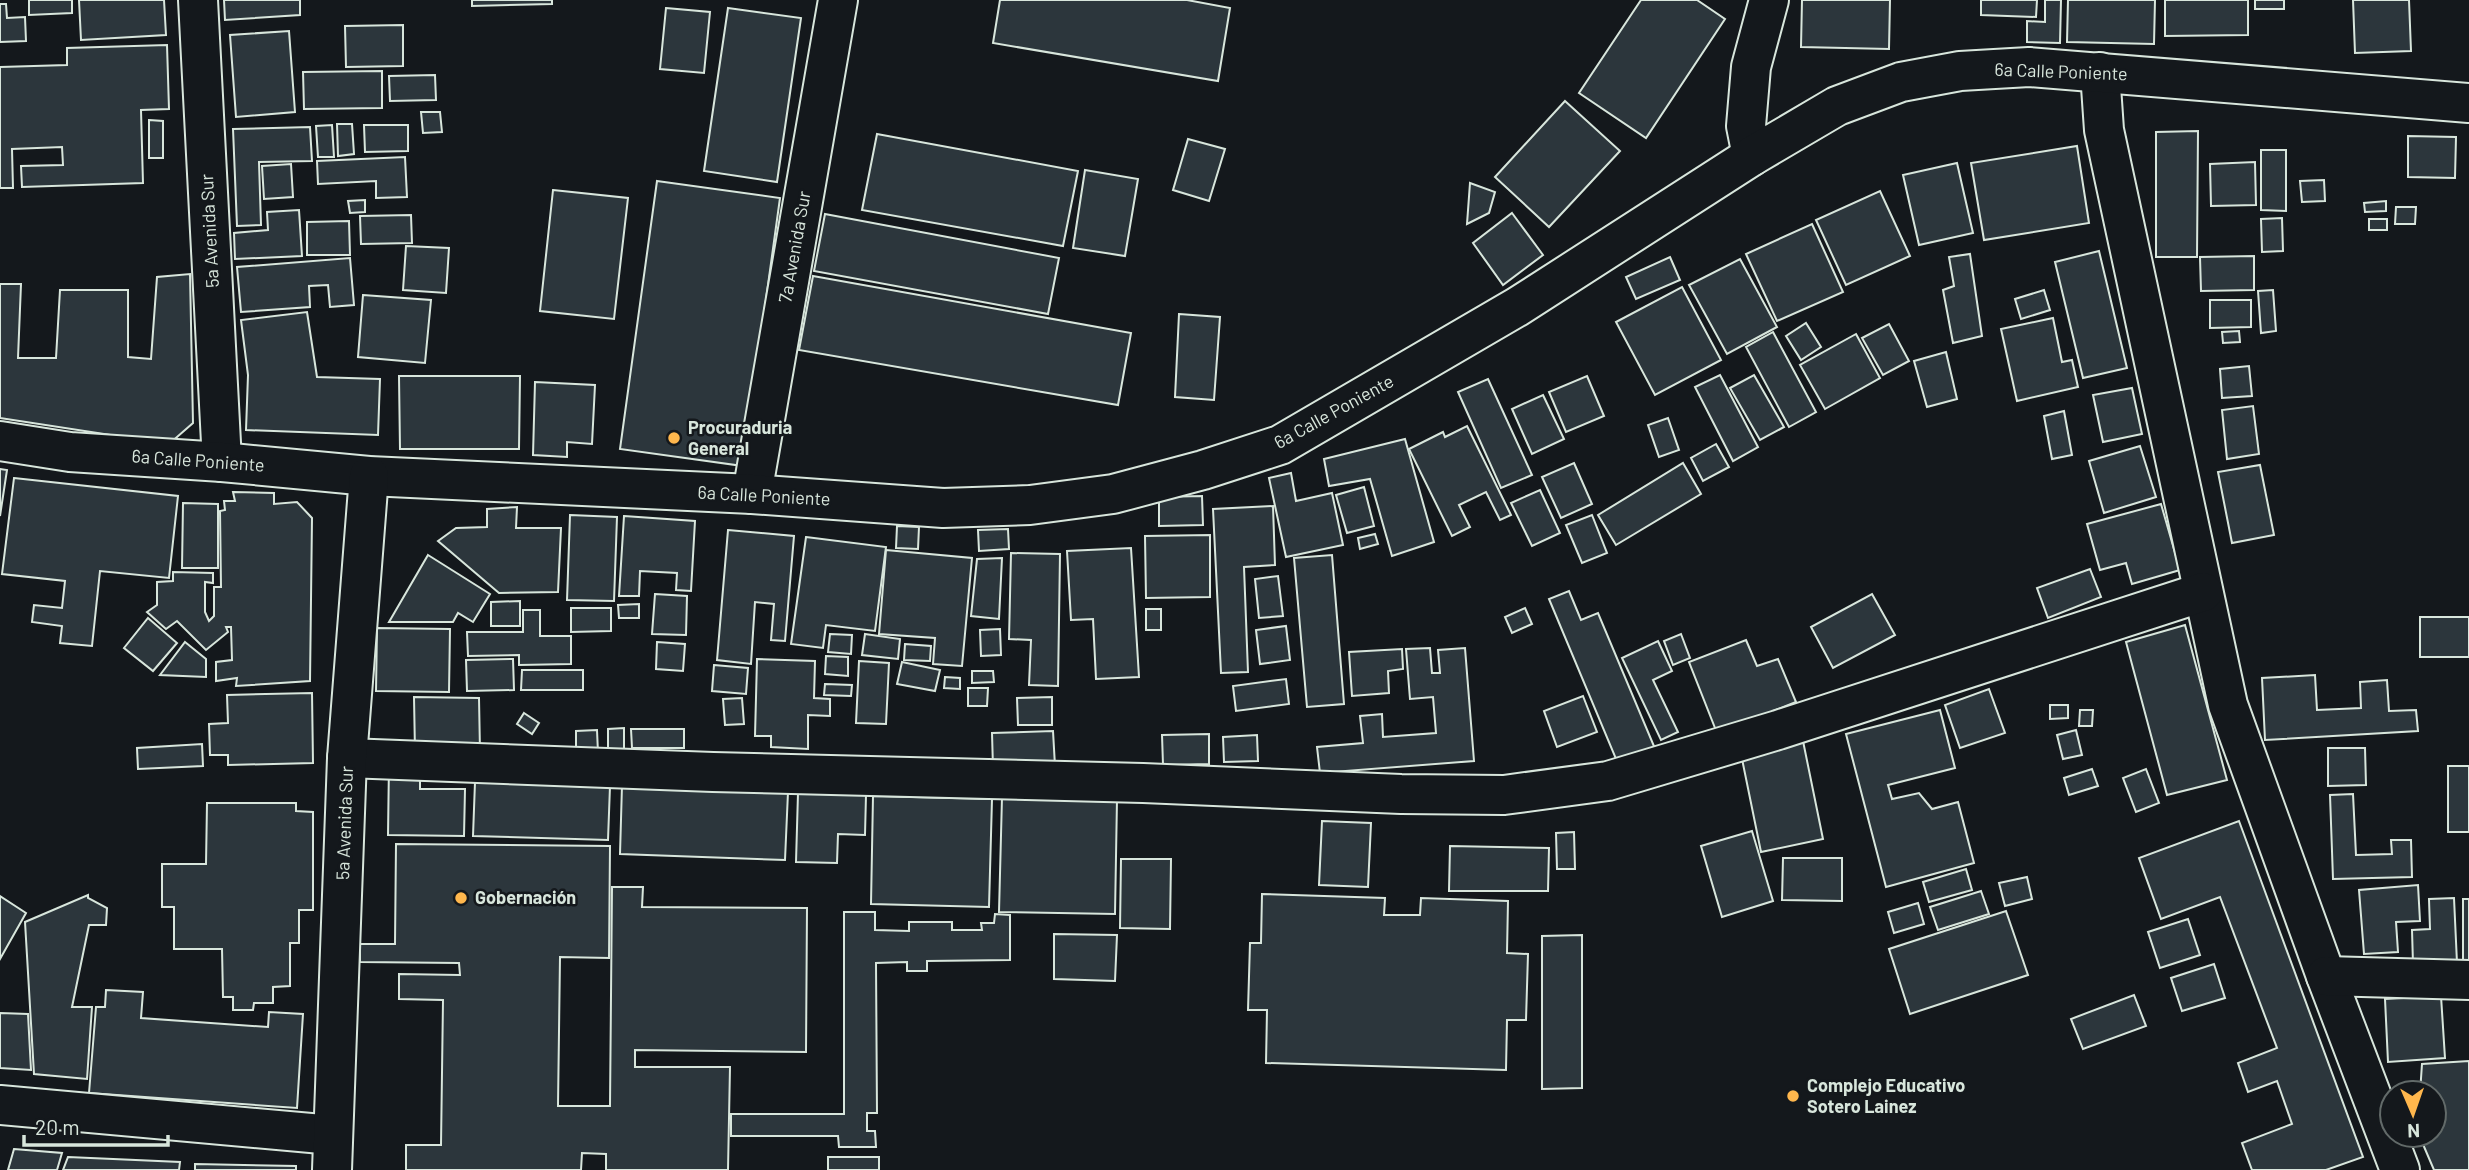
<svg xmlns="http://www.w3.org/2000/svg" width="2469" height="1170" viewBox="0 0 2469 1170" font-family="Barlow,sans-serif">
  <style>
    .building { fill: #2c363c; stroke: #d8e6dc; stroke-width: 2 }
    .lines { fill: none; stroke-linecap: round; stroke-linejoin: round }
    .street-casing { stroke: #d8e6dc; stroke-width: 42 }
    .secondary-casing { stroke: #d8e6dc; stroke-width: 42 }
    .street { stroke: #14181c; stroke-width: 38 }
    .secondary { stroke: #14181c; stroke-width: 38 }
    .poi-dot { fill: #ffb74d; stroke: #14181c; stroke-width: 2.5 }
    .labels { text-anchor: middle; stroke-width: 5; stroke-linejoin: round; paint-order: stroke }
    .street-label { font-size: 18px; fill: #d8e6dc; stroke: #14181c }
    .poi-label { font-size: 18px; font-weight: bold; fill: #d8e6dc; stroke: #14181c; text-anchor: start }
  </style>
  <rect width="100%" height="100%" fill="#14181c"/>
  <g class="building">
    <path d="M29 0H72V13L29 15Z"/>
    <path d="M79 0H164L166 35 81 40Z"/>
    <path d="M224 0H300V15L225 20Z"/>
    <path d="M472 0H552V4L472 6Z"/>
    <path d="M1000 0H1187L1230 8 1218 81 993 43Z"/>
    <path d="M1641 0H1697L1725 19 1646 138 1579 93Z"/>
    <path d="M1802 0H1890L1889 49 1801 47Z"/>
    <path d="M1981 0H2037L2036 17 1981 15Z"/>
    <path d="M2045 0H2061L2060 43 2027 42V21L2045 22Z"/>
    <path d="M2068 0H2155L2154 44 2067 42Z"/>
    <path d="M2165 0H2248V35L2165 36Z"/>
    <rect x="2255" y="0" width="29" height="9"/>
    <path d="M2353 0H2409L2411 51 2355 53Z"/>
    <path d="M0 4H6L7 18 25 17 26 41 0 42Z"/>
    <path d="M666 8 710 12 704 73 660 69Z"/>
    <path d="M728 8 801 18 777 182 704 171Z"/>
    <path d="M403 25V66L346 67 345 26Z"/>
    <path d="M289 31 295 112 236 117 230 35Z"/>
    <path d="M167 45 169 109 141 110 143 183 22 187 21 166 63 165 62 147 12 149 13 188H0V67L67 65V48Z"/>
    <path d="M382 71V108L304 109 303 72Z"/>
    <path d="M435 75 436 100 390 101 389 76Z"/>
    <path d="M1565 101 1620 151 1549 227 1495 177Z"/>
    <path d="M421 112H440L442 132 423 133Z"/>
    <path d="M149 120 163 121V158H149Z"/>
    <path d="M337 124H352L354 154 338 156Z"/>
    <path d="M332 125 334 157H318L316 126Z"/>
    <path d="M364 125H408V151L365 152Z"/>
    <path d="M310 127 312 161 259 162 261 225 237 226 233 129Z"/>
    <path d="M2198 131 2197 257H2156V132Z"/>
    <path d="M877 134 1078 171 1063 246 862 210Z"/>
    <path d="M2408 136 2456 137 2455 178 2408 177Z"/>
    <path d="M1188 139 1225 149 1209 201 1173 190Z"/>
    <path d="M2077 146 2089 223 1984 240 1971 163Z"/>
    <path d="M2261 150H2286V211L2261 210Z"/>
    <path d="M405 157 407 197 376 198V181L318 184 317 161Z"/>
    <path d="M2255 162 2256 205 2211 206 2210 164Z"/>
    <path d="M1957 163 1973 233 1919 245 1903 175Z"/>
    <path d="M291 164 293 197 264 199 262 166Z"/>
    <path d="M1085 170 1138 179 1125 256 1073 248Z"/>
    <path d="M2324 180 2325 201 2302 202 2300 181Z"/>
    <path d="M657 181 780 198 743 466 620 449Z"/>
    <path d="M1470 183 1495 192 1489 213 1467 224Z"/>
    <path d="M553 190 628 198 614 319 540 311Z"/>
    <path d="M1880 191 1910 256 1846 285 1816 220Z"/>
    <path d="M365 200V212L350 213 348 201Z"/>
    <path d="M2386 201V211L2365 212 2364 203Z"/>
    <path d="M2396 207H2416L2415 224H2395Z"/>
    <path d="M299 210 302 256 235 259 234 233 268 230 267 212Z"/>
    <path d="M1512 213 1543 255 1503 285 1473 243Z"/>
    <path d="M825 214 1059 258 1048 314 814 271Z"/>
    <path d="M411 215 412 243 361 244 360 216Z"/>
    <path d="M2282 218 2283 251 2262 252 2261 219Z"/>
    <rect x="2369" y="219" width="18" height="11"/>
    <path d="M349 221 350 255H307V222Z"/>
    <path d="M1812 224 1843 292 1777 321 1746 254Z"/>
    <path d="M406 246 449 248 446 293 403 290Z"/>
    <path d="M2099 251 2127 368 2083 378 2055 262Z"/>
    <path d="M1970 254 1982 336 1953 343 1943 290 1954 286 1949 257Z"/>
    <path d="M2254 256V290L2201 291 2200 257Z"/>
    <path d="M1670 257 1680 280 1636 299 1626 277Z"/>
    <path d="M350 258 354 305 330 307 328 285 309 286 310 307 241 312 237 267Z"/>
    <path d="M1740 259 1777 327 1727 354 1689 285Z"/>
    <path d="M190 274 193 423 169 444 0 418V284H21L18 358H56L60 290H128V357L151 359 157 277Z"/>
    <path d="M813 276 1131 333 1118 405 799 350Z"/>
    <path d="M1682 287 1721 360 1655 395 1616 322Z"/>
    <path d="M2044 290 2050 310 2021 319 2015 299Z"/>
    <path d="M2273 290 2276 331 2261 333 2258 291Z"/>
    <path d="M363 295 431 300 425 363 358 357Z"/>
    <path d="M2210 300H2251V327L2210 328Z"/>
    <path d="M307 312 317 377 380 379 378 435 246 430 248 375 241 320Z"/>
    <path d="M1179 314 1220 317 1214 400 1175 397Z"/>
    <path d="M2053 318 2062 362 2072 360 2078 387 2017 401 2001 329Z"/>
    <path d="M1806 323 1821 347 1801 360 1786 336Z"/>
    <path d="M1889 324 1909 361 1883 375 1862 338Z"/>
    <path d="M2239 331 2240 342 2223 343 2222 332Z"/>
    <path d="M1773 332 1816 412 1789 427 1746 347Z"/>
    <path d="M1856 334 1880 378 1825 409 1800 365Z"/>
    <path d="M1946 352 1957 399 1927 407 1914 361Z"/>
    <path d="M2249 366 2252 396 2222 398 2220 369Z"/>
    <path d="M1720 375 1758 447 1733 461 1695 387Z"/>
    <path d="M1754 375 1784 427 1760 440 1730 388Z"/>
    <path d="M399 376H520L519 449H400Z"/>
    <path d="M1587 376 1604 416 1566 432 1549 392Z"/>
    <path d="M1488 379 1532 475 1501 488 1458 392Z"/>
    <path d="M535 382 595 385 592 444 567 442V457L533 455Z"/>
    <path d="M2132 388 2142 434 2103 442 2093 395Z"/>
    <path d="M1543 395 1564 439 1532 454 1512 409Z"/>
    <path d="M2253 406 2259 454 2227 459 2222 410Z"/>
    <path d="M2064 411 2072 455 2052 459 2044 416Z"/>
    <path d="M1668 418 1679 450 1659 457 1648 425Z"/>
    <path d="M1467 426 1511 515 1500 520 1486 492 1459 505 1470 527 1452 536 1409 449 1443 432 1445 437Z"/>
    <path d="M1405 439 1434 542 1392 556 1370 479 1329 486 1324 459Z"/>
    <path d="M1716 444 1729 467 1703 481 1691 458Z"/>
    <path d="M2140 446 2156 497 2104 513 2089 461Z"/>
    <path d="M1574 463 1592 504 1561 518 1542 477Z"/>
    <path d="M1683 463 1701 494 1616 545 1598 515Z"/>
    <path d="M2260 465 2274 535 2232 543 2218 472Z"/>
    <path d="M0 469 7 470 0 516Z"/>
    <path d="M1291 473 1296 501 1332 493 1343 545 1286 557 1269 478Z"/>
    <path d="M14 478 178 496 169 578 100 571 92 646 60 643 62 626 32 622 34 605 62 608 65 581 2 574Z"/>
    <path d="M1364 487 1374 526 1347 533 1336 495Z"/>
    <path d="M1540 490 1560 533 1532 546 1511 503Z"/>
    <path d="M233 492 274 493V504L297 502 312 518 310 681 236 686 237 678 216 681V662L232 660 231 627H226L228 632 206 650 177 621 166 629 147 612 157 605V582L173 581V572L213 573V583L205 582V612L209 621 214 616V587H221L220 511 225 510 224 501H235Z"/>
    <path d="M1202 496 1203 525 1159 526V497Z"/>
    <path d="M183 503 218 504V568H182Z"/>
    <path d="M2161 504 2180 570 2132 584 2126 563 2100 570 2087 524Z"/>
    <path d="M1273 506 1275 565 1244 567 1248 672 1221 673 1213 509Z"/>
    <path d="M517 507 516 528H561L558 592 499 593 438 541 456 528 487 527V509Z"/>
    <path d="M570 515 617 517 614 601 567 600Z"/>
    <path d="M1592 515 1607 553 1582 563 1566 525Z"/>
    <path d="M624 516 695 521 691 591 676 590 677 573 640 571 639 596H619Z"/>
    <path d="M897 526 919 527 918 549 896 548Z"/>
    <path d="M1008 529 1009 549 979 551 978 530Z"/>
    <path d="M728 530 794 536 785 641 771 640 774 604 755 602 751 664 717 660Z"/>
    <path d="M1375 534 1378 544 1360 549 1358 538Z"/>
    <path d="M1210 535V597L1146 598 1145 536Z"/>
    <path d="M806 537 886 547 875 631 826 625 823 648 791 644Z"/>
    <path d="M1131 548 1139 677 1096 679 1093 619 1071 620 1067 551Z"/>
    <path d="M886 550 972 558 962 666 933 664 935 638 879 634Z"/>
    <path d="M1011 553 1060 554 1058 686 1029 685 1031 640 1009 639Z"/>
    <path d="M428 555 490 594 473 622 458 613 453 622H389Z"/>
    <path d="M1332 555 1344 704 1307 707 1294 558Z"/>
    <path d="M1002 558 999 619 971 616 977 559Z"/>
    <path d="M2090 569 2101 597 2048 618 2037 588Z"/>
    <path d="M1278 576 1283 616 1259 618 1255 579Z"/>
    <path d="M1569 591 1581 620 1598 613 1656 751 1619 766 1549 599Z"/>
    <path d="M655 594 687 596 686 635 652 634Z"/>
    <path d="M1872 594 1895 635 1833 668 1811 627Z"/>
    <path d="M520 601V626H491V602Z"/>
    <path d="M639 604V618H619L618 605Z"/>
    <path d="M571 608H611V631L571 632Z"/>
    <path d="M1525 608 1532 624 1512 633 1505 617Z"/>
    <rect x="1146" y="609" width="15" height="21"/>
    <path d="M523 610H540V636H571V664L519 665V655L468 656 467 632H523Z"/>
    <rect x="2420" y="617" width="49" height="40"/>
    <path d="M148 618 177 643 153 671 124 648Z"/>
    <path d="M2185 625 2227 780 2167 795 2126 642Z"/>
    <path d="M1286 626 1290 660 1260 664 1256 630Z"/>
    <path d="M377 628 450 629 449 692 376 691Z"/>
    <path d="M1000 629 1001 655 981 656 980 630Z"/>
    <path d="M830 634 852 635 851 654 828 652Z"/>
    <path d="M865 634 900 639 898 659 862 655Z"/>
    <path d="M1681 634 1690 658 1673 665 1664 641Z"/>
    <path d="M1746 640 1757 666 1778 659 1796 702 1717 733 1689 662Z"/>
    <path d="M1658 641 1672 671 1653 680 1678 732 1661 740 1622 658Z"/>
    <path d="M185 642 206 659V677L160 675Z"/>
    <path d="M657 642 685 644 683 671 656 669Z"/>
    <path d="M905 644 931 646 930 661 904 660Z"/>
    <path d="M1430 648 1432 673H1440L1438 650 1465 648 1474 761 1320 773 1317 747 1363 743 1360 716 1382 714 1383 737 1436 733 1433 697 1410 699 1406 649Z"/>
    <path d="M1402 649 1403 669 1388 671 1389 693 1352 696 1349 652Z"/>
    <path d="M826 656 848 657V676L825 674Z"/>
    <path d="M513 659 514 690 467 691 466 660Z"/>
    <path d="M757 659 815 661 814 698 830 699V716L808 715V749L771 747V736H755Z"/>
    <path d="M859 661 889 663 886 724 856 723Z"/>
    <path d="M902 662 940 670 935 691 897 684Z"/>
    <path d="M714 665 748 668 746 694 712 691Z"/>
    <path d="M522 670H583V690H521Z"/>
    <path d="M972 671H993L994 682 972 683Z"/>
    <path d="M2315 675 2317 710 2361 708 2360 682 2387 680 2389 711 2416 710 2418 731 2265 740 2262 678Z"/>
    <path d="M945 677 960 678V689L944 688Z"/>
    <path d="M1286 679 1289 704 1236 711 1233 686Z"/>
    <path d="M825 684 852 685 851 696 824 695Z"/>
    <path d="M968 688H988L987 706H968Z"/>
    <path d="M1989 689 2005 733 1960 748 1945 705Z"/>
    <path d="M312 693 313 763 228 765V755H210L209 724 228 723 227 695Z"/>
    <path d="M1583 696 1597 732 1557 747 1544 711Z"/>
    <path d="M414 697 479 698 480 752H415Z"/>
    <path d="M1052 697V725H1018L1017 698Z"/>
    <path d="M742 698 744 724 725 725 723 699Z"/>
    <path d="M2050 705H2068V718L2050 719Z"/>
    <path d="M1940 710 1955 768 1888 785 1892 799 1919 793 1932 809 1958 802 1974 863 1886 887 1846 734Z"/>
    <path d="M2080 710H2093L2092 726H2079Z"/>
    <path d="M524 713 539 723 532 734 517 724Z"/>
    <path d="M624 728V751H608V729Z"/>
    <path d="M631 729H684V748H632Z"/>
    <path d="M597 730 598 753H576V731Z"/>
    <path d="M2076 730 2082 755 2063 759 2057 735Z"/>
    <path d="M1053 731 1055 766 993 768 992 733Z"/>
    <path d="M1209 734V764L1163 765 1162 735Z"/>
    <path d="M1257 735 1258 761 1224 762 1223 737Z"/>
    <path d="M1803 741 1823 839 1761 852 1741 754Z"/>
    <path d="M202 744 203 766 138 769 137 748Z"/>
    <path d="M2328 748H2365L2366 785 2328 786Z"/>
    <path d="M389 763 420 764V789H465L464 836 388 835Z"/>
    <rect x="2448" y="766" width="21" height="66"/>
    <path d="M2092 769 2098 786 2069 795 2064 778Z"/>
    <path d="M2146 769 2159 803 2136 812 2123 778Z"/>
    <path d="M475 782 610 786 608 840 473 836Z"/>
    <path d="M622 785 788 792 785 860 620 854Z"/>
    <path d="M798 793 866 795 865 835 838 834 837 863 796 862Z"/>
    <path d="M2353 794 2356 855 2392 854 2391 840H2411L2412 877 2333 879 2330 795Z"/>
    <path d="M873 796 992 799 989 907 871 904Z"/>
    <path d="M1002 797 1117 799 1115 914 999 912Z"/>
    <path d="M207 803H296V811L313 812V910H299V943H290V986L273 987V1003H254L253 1010H233V997H223L222 949H174V907H162V864H206Z"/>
    <path d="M1322 821 1371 823 1368 887 1319 885Z"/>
    <path d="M2239 821 2363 1157 2326 1170H2252L2242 1143 2292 1124 2277 1081 2248 1092 2238 1063 2277 1048 2220 897 2161 919 2139 858Z"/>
    <path d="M1752 831 1773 901 1722 917 1701 846Z"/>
    <path d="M1574 832 1575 869H1557L1556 833Z"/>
    <path d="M396 844 610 846 609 958 560 957 558 1106H610L612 887H643L642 907 807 908 806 1052 635 1050V1067H730L728 1170H606V1154L582 1153 581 1170H406V1145H441L443 1000 399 999V974L460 975 459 963 360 962V944H395Z"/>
    <path d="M1450 846 1549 848 1548 891H1449Z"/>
    <path d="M1783 858H1842V901L1782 900Z"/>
    <path d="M1121 859H1171L1170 929 1120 928Z"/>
    <path d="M1966 869 1972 890 1929 902 1923 882Z"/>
    <path d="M2027 877 2032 899 2005 906 1999 883Z"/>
    <path d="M2418 885 2420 921 2396 922 2398 952 2364 954 2359 890Z"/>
    <path d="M1981 891 1989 914 1938 930 1930 907Z"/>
    <path d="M1262 894 1385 898 1384 915H1420L1421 898 1508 901 1507 953 1528 954 1526 1020H1507L1506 1070 1266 1063 1267 1010H1248L1250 943H1261Z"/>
    <path d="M88 895V898L107 908 106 925H89L72 1007H92L87 1079 34 1074 25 922Z"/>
    <path d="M0 896 26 913 0 959Z"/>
    <path d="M2454 898 2457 963 2413 964 2412 930 2430 929 2429 899Z"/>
    <rect x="2463" y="899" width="6" height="68"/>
    <path d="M1918 903 1924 924 1894 933 1888 912Z"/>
    <path d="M2006 911 2028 975 1910 1014 1889 949Z"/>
    <path d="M844 912H875V930L909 931V922H952V930H982L981 923H994L995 914 1010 915V960L927 961V971H907V962L876 963 877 1113H867V1131H875L876 1147H839L838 1136H731V1114H844Z"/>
    <path d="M2188 919 2200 955 2160 968 2148 932Z"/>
    <path d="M1054 934 1117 935 1115 981 1054 979Z"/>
    <path d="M1582 935V1088L1542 1089V936Z"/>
    <path d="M2214 964 2225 998 2182 1011 2171 978Z"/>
    <path d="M106 990 143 992 141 1018 268 1027 269 1012 303 1014 297 1108 89 1093 96 1007H105Z"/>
    <path d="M2134 995 2146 1026 2083 1049 2071 1019Z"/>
    <path d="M2441 996 2445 1058 2388 1062 2385 999Z"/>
    <path d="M0 1013 28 1014 31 1070 0 1068Z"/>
    <path d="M2469 1061V1170H2434L2419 1135H2434V1093H2420L2422 1064Z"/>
    <path d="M14 1149 62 1153 57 1170H8Z"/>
    <path d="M68 1157 180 1162 179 1170H63Z"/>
    <rect x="828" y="1157" width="51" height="13"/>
    <path d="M195 1164 296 1166V1170H195Z"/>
  </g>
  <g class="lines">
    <g class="street-casing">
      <g id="street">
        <path d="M2100 72 2104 130 2228 705 2326 976 2400 1170"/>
        <path d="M1752 156 1746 126 1751 67 1769 0"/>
        <path d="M752 494 838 0"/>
        <path d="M347 758 713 772 1143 783 1401 794 1504 795 1608 781 1778 730 2203 592"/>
        <path d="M2326 976 2469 980"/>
        <path d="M0 1105 333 1135"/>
      </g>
    </g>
    <g class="secondary-casing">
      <g id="secondary">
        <path d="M198 0 222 462"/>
        <path d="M0 441 70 452 222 462 369 476 752 494 943 508 1030 505 1113 494 1203 470 1280 445 1517 307 1752 156 1837 106 1901 82 1960 71 2029 67 2469 103"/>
        <path d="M332 1170 347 758 369 476"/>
      </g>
    </g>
    <use href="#street" class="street"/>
    <use href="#secondary" class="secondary"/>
  </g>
  <g class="poi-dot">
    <circle cx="674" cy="438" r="7"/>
    <circle cx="461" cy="898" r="7"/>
    <circle cx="1793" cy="1096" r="7"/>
  </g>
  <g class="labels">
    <g class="street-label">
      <text transform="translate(2061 72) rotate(2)" y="6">6a Calle Poniente</text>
      <text transform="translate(210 231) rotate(-93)" y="6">5a Avenida Sur</text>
      <text transform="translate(795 247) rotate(-80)" y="6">7a Avenida Sur</text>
      <text transform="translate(1334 412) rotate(-29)" y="6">6a Calle Poniente</text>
      <text transform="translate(198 461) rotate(4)" y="6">6a Calle Poniente</text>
      <text transform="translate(764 496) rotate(3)" y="6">6a Calle Poniente</text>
      <text transform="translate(345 823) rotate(-88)" y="6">5a Avenida Sur</text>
    </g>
    <g class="poi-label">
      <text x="688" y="434">Procuraduria<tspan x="688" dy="21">General</tspan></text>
      <text x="475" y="904">Gobernación</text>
      <text x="1807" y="1092">Complejo Educativo<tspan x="1807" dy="21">Sotero Lainez</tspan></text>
    </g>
  </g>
  <g transform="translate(2413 1114) rotate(178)"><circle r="33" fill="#14181c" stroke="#626a69" stroke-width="2"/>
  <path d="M0-5L12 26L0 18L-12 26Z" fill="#ffb74d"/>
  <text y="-10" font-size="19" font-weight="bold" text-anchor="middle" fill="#d8e6dc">N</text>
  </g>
  <path d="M24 1135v10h144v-10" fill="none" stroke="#d8e6dc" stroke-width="3.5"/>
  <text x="35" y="1135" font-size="21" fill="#d8e6dc" stroke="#14181c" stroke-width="5" paint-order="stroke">20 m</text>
</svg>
